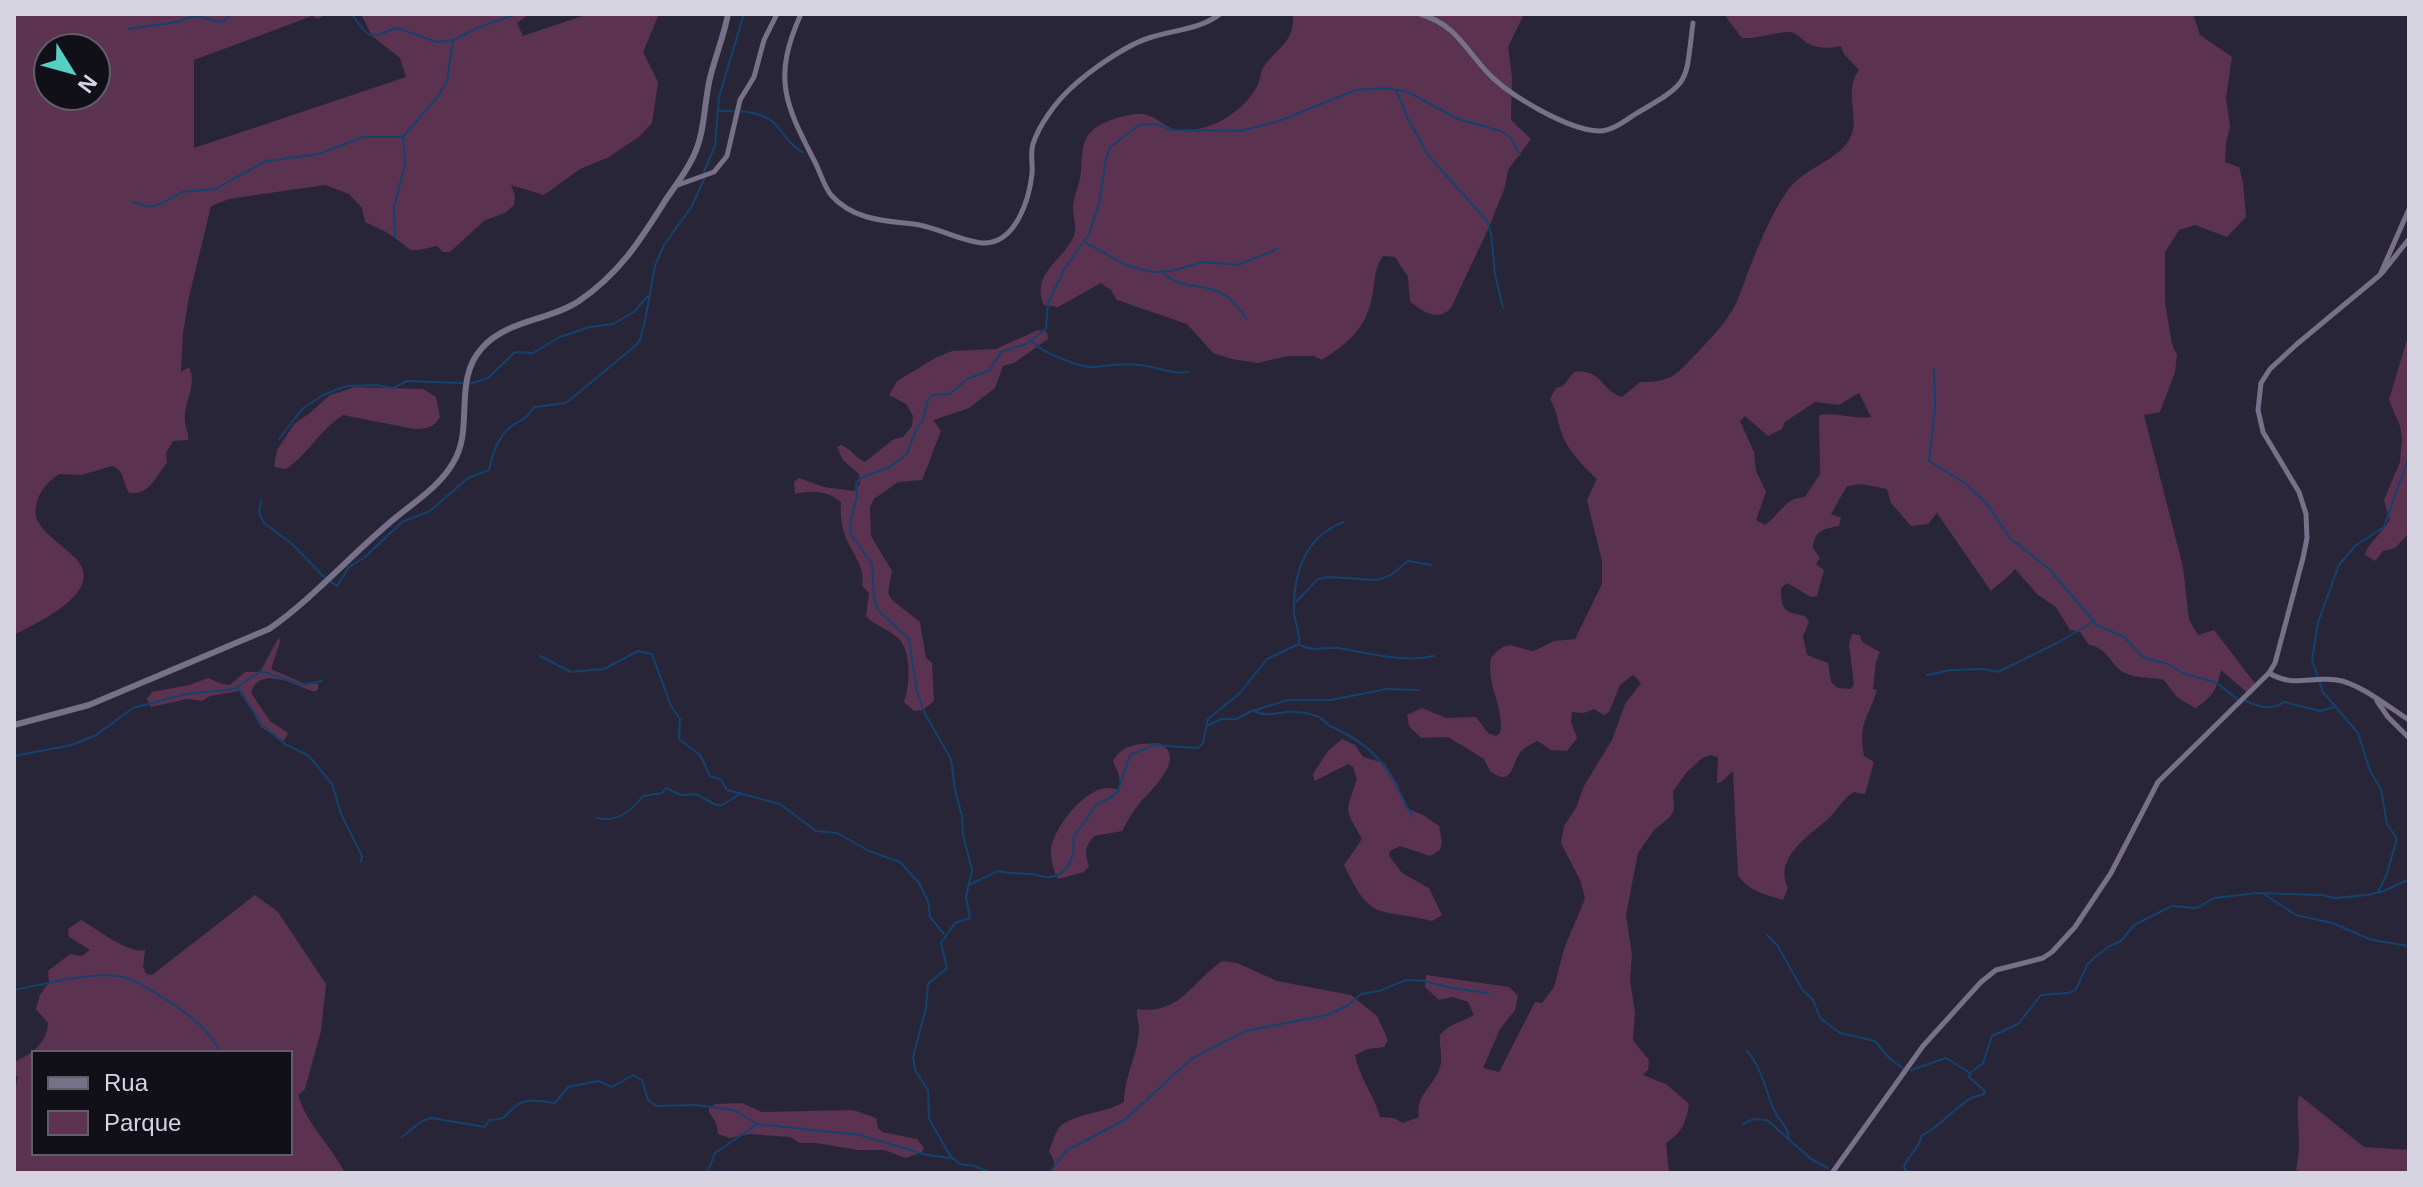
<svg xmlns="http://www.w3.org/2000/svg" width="2423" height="1187" viewBox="0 0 2423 1187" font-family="Helvetica,sans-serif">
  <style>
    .green { fill: #5b3350; fill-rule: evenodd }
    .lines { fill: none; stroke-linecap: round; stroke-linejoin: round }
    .stream { stroke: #14426f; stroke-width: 2 }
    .minor { stroke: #767189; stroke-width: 5 }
    .tertiary { stroke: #767189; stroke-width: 6 }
  </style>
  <rect width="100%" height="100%" fill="#292538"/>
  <g class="green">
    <path d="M14 14H327L318 19 312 16 194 60V148L406 77 400 58 372 36 361 14H529L517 23 523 36 589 14H659L643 52 658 82 652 123 640 136 609 157 580 169 544 195 511 185 515 196 514 205 505 213 485 220 450 252H443L437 246C402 254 415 250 389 234 382 229 373 226 365 222L362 208 349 194 325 185 229 199 211 206 189 297 183 333 181 372 189 367C198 386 183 402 185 420 185 428 189 432 188 440L173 441 166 453 167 463C155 476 151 495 129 493 123 483 124 469 112 466L81 475 59 474C44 484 33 499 36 518 44 535 64 546 76 559 107 592 36 623 14 635ZM48 48H96V96H48Z"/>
    <path d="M1293 14H1524L1508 47 1512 77 1511 120 1531 139 1508 170 1505 187 1489 227 1451 308C1438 322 1422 312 1410 301L1408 277 1395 257 1383 256C1375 267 1375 278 1373 292 1367 327 1351 341 1322 360L1314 356H1287L1258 363 1232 359 1213 353 1187 324 1117 300 1111 290 1101 283 1058 307 1044 305C1030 275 1062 261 1073 238 1078 227 1073 218 1073 208 1073 198 1078 188 1080 178 1082 168 1081 158 1083 148 1084 143 1087 135 1091 132 1100 121 1135 111 1147 115 1157 118 1164 126 1174 129 1206 136 1246 112 1259 82 1261 77 1260 75 1262 70 1275 47 1295 45 1293 14Z"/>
    <path d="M1724 14H2193L2200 35 2232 57 2226 98 2230 127 2226 143 2225 162 2239 167 2243 182 2246 217 2227 237 2195 225 2179 230 2165 252V303L2172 344 2177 355 2175 372 2160 412 2144 415 2183 567 2189 620 2198 635 2214 630 2257 686 2249 694 2221 670C2217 689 2212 698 2195 708L2177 697 2164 680C2150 676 2131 680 2119 669 2109 660 2105 647 2089 645L2080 632 2070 630 2056 607 2038 595 2015 569C2008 578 1999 583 1991 591L1937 513 1928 524 1911 526 1891 503 1887 489 1862 484 1847 486 1831 514 1841 518 1839 526C1823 529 1814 531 1813 548L1820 558 1816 564 1824 570 1817 596 1811 597 1787 583 1781 588C1781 611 1785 612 1805 616L1809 622 1803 636 1807 655 1828 663 1831 682 1838 688 1850 689 1854 685 1849 644 1852 634 1860 635 1862 642 1880 652 1876 662 1873 689 1877 690C1868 720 1858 721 1864 756L1874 762 1865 794 1854 792C1842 799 1837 811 1827 820 1808 836 1773 859 1788 888L1783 900C1765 894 1749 892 1738 875L1733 771 1721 782 1717 783 1718 757 1710 755 1702 758 1686 773 1673 791 1674 810 1670 817 1654 830 1638 853 1626 915 1632 955 1630 980 1635 1013 1633 1040 1649 1060 1648 1070 1643 1075 1666 1084 1689 1104C1686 1123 1682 1132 1666 1143L1669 1173H1053L1054 1161 1049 1151C1053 1142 1056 1128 1064 1123 1083 1112 1106 1113 1124 1102 1124 1078 1139 1050 1139 1029 1139 1022 1136 1017 1137 1009 1181 1015 1191 982 1222 961L1237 963 1277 981 1351 995 1377 1016 1388 1040 1384 1047 1368 1049 1355 1055C1359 1077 1374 1095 1380 1117L1394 1118 1403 1123 1419 1117C1414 1094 1439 1083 1441 1062 1442 1053 1439 1044 1440 1035 1450 1023 1461 1023 1474 1015L1468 1002 1453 997 1439 1000 1425 987 1426 975 1509 987 1518 996 1515 1010 1500 1029 1483 1068 1499 1072 1535 1002 1542 1003 1554 987 1565 946 1585 899 1581 882 1561 843 1564 826 1576 808 1584 786 1612 740 1625 704 1641 683 1633 675 1620 685 1609 712 1604 715 1594 709 1584 713 1572 712 1571 722 1577 738 1567 751 1551 750 1538 741C1529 745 1521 749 1517 758 1511 772 1509 785 1490 771L1484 759 1448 737 1421 738 1409 726 1407 715 1422 708 1446 718 1476 717 1488 733 1496 736 1500 733C1505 707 1486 686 1491 658 1508 637 1512 648 1534 651L1554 641 1575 639 1602 584V561L1587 500 1597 479C1584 467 1566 449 1561 431 1557 419 1557 411 1550 399L1556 388 1563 386 1574 372C1602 368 1601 391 1622 397L1640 382C1671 383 1677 374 1697 353 1709 340 1722 327 1732 311 1739 299 1743 285 1748 272 1759 244 1771 214 1788 190 1804 168 1837 161 1849 140 1862 119 1842 93 1859 70L1844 54 1841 46C1832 48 1818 49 1809 44 1801 40 1797 31 1787 32 1771 33 1758 39 1742 38ZM1859 393 1871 417C1854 420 1837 412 1819 415L1820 474 1805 497C1784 498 1780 515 1765 525L1756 520 1766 492 1756 471 1754 452 1740 421 1745 416 1768 436 1782 429 1785 422 1815 402 1839 405Z"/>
    <path d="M1038 330 1047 332 1048 339 1014 363 1003 366 995 388 969 408 933 420 941 431 922 480 898 482 874 499 870 507 871 536 892 571 888 593 892 600 920 622 926 658 932 663 934 701 923 710 914 711 904 702C910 685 912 651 898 638 889 629 875 626 866 616L869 593 862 586C866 566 851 553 845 535 841 525 840 512 841 502 828 491 812 490 795 494L794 482 799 478 824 487 854 491 860 484 859 474 843 460 837 447 841 445C852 449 855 458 865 462L894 439 903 437 912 426 913 416 906 404 889 395 897 381 937 357 952 351 996 349Z"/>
    <path d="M2409 333V533L2395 548 2383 551 2375 561 2365 555 2367 549 2390 520 2384 500 2400 462 2402 437 2400 426 2389 400Z"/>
    <path d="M355 387 423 389 436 397 440 417C434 428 425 429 414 429L343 415C320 430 308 454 286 469L274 467 277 450 294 424 310 413 330 395Z"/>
    <path d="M279 637 280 642 271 669 303 683 318 684V689L315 692C296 686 259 664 251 693L270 721 288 733 284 741 261 727 243 693 239 691 210 696 202 701 187 699 151 707 147 699 152 692 189 685 208 678 222 684 230 685 245 672H260Z"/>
    <path d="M1342 739 1355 745 1363 757 1384 763 1398 785 1406 808 1423 815 1439 826 1442 842 1440 850 1430 856 1400 846 1390 851 1389 856 1402 873 1429 888 1442 915 1432 921C1378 907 1372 924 1344 865L1362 839C1343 805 1346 814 1357 779L1353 767 1348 764 1315 781 1313 774 1328 751Z"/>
    <path d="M1159 743C1189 758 1149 791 1139 804 1132 812 1127 822 1122 831L1094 836C1085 847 1084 852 1089 866L1084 872 1058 879C1054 873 1050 857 1051 849 1054 828 1084 788 1108 788 1112 788 1116 789 1120 790L1119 775 1113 761C1123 743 1140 744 1159 743Z"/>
    <path d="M255 895 278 912 326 984 321 1031 305 1089 298 1095C306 1123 331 1146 345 1173H14V1093L18 1077 14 1074V1062C32 1054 47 1043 48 1023L36 1009 40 995 49 982 48 971 70 954 82 956 90 950 69 937 68 929 81 920C98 929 127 954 145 950L143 967 146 974 152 975ZM290 1053V1153H34V1053Z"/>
    <path d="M2299 1095 2364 1147 2409 1150V1173H2299L2296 1169C2303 1145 2295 1119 2299 1095Z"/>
    <path d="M742 1103 762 1112 853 1110 876 1118 878 1128 882 1132 917 1139 924 1148 922 1152 906 1158 884 1150H858L816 1143H800L790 1137 750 1134 729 1138 718 1134 716 1123 709 1112V1107L716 1104Z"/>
  </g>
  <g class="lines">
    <g class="stream">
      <path d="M352 14C371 43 370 37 397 28L437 42 454 40 477 28 516 14"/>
      <path d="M129 29 176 22 195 16 222 22 232 14"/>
      <path d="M1396 90 1408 119 1428 155 1487 221 1491 234 1495 274 1503 308"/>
      <path d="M719 111C737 111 762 110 775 124 785 134 789 145 802 152"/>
      <path d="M704 172 715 145 719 97 744 14"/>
      <path d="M132 202 149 207 163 203 182 192 215 189 266 161 319 154 363 137H403"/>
      <path d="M395 238 394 207 405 164 403 137 439 95 447 81 453 40"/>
      <path d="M1086 243 1126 265 1152 272 1171 271 1204 262 1238 265 1277 249"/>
      <path d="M1163 273C1180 289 1199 283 1219 292 1231 297 1239 309 1247 319"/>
      <path d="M1032 342C1042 352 1081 369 1095 367 1111 365 1123 363 1139 365 1156 366 1171 375 1188 372"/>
      <path d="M1934 369 1935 407 1929 461 1966 484 1988 505 2010 538 2049 569 2097 625 2124 637 2143 657 2168 664 2183 673 2217 683 2237 699"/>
      <path d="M469 384 488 378 515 352 533 353 560 337 590 327 613 324 634 312 648 296"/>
      <path d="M279 439 302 409 323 395 346 386 376 385 393 388 407 381 462 383"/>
      <path d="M261 500 259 513 264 523 292 544 324 577"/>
      <path d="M331 582 337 586 349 567 365 557 402 522 430 511 468 478 489 470C491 456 498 438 509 428 520 419 526 421 534 407L566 403 635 346 640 340 645 321 655 266 664 245 692 206 704 179"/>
      <path d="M1296 602 1318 579 1328 577 1377 580 1391 575 1408 561 1431 565"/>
      <path d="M1299 643C1300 633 1295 623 1294 613 1293 574 1305 536 1344 522"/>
      <path d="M1300 645C1313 652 1324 647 1338 648 1370 653 1402 663 1434 656"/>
      <path d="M540 656 571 672 604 669 638 651 652 654 671 706 680 719 679 739 700 755 710 776 721 780 727 790 780 804 816 831 837 833 869 851 900 862 919 883 928 901 930 917 944 934"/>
      <path d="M1927 675 1951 670 1983 669 1998 672 2059 642 2093 622"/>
      <path d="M238 688 262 725 285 744 309 756 332 784 341 814 362 856 361 862"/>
      <path d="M2246 701C2259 707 2271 711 2284 702L2320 711 2335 707"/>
      <path d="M1254 711C1270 719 1281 710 1297 712 1303 712 1316 715 1321 718 1324 721 1327 724 1330 726 1381 749 1388 770 1412 816"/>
      <path d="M1209 725 1221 719H1236L1252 711 1288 700H1331L1387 689 1419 690"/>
      <path d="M14 756 72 745 96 735 133 708 186 694 234 689 261 671 302 685 322 681"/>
      <path d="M596 818C617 823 631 811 643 796L662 793 666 788 681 795 696 794 716 805H722L740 794"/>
      <path d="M969 885 998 871C1010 874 1017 873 1030 874 1036 874 1042 877 1049 877 1069 876 1076 853 1073 838L1097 804 1112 797 1118 791 1130 755 1154 745 1198 748 1203 743 1208 719 1239 694 1267 659 1299 644"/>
      <path d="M2378 892 2386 876 2397 839 2387 824 2381 789 2370 771 2358 733 2323 692 2312 660 2318 622 2339 565 2355 546 2384 527 2409 456"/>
      <path d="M2264 894 2296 915 2332 923 2372 940 2409 946"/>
      <path d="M1767 935 1777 945 1802 989 1813 1000 1820 1018 1840 1033 1875 1041 1891 1060 1903 1068"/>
      <path d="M14 990C44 984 89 972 119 976 137 978 190 1014 203 1028 210 1035 216 1044 221 1053"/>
      <path d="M1747 1051C1762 1068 1765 1089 1774 1110 1779 1121 1788 1126 1789 1138"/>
      <path d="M1970 1073 1983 1063 1992 1036 2018 1024 2041 995 2069 993 2076 989 2087 965 2095 957 2108 947 2121 941 2134 925 2172 906 2197 908 2214 898 2258 893 2321 895 2335 898 2367 895 2384 891 2409 879"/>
      <path d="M1743 1124 1754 1119 1767 1120 1811 1159 1828 1168"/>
      <path d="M402 1137 422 1121 431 1118 485 1127 489 1120C509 1119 503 1116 516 1106 526 1097 544 1102 555 1103L568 1087 598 1081 612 1087 633 1075 642 1080 648 1100 656 1106 696 1105 734 1110 757 1124 860 1135 927 1155 950 1158"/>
      <path d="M707 1173 715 1153 756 1125"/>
      <path d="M990 1173 975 1166 960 1164 951 1157 929 1119 928 1090 915 1070 913 1057 926 1008 928 984 947 968 941 943 955 923 970 918 966 897 972 870 963 835 962 816 955 790 951 759 925 714 917 692 909 639 878 610 874 596 872 564 850 533 851 519 857 496 856 483 861 478 890 467 907 454 916 430 923 420 927 402 932 395 950 394 967 379 990 370 1001 352 1026 344 1046 329 1048 303 1064 270 1089 234 1099 204 1106 159 1110 147 1139 125 1155 124 1172 130 1240 131 1279 121 1356 90 1386 88 1408 92 1458 119 1501 131 1511 138 1520 155"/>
      <path d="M1049 1173 1066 1151 1126 1119 1191 1059 1245 1031 1327 1015 1347 1006 1361 994 1379 991 1406 980 1424 981 1451 988 1488 993"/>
      <path d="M1907 1173 1904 1167C1909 1153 1918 1151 1922 1135 1941 1128 1965 1094 1983 1095L1985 1091 1969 1077 1970 1073 1946 1058 1911 1070"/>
    </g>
    <g class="minor">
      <path d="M801 14C772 78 785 104 815 162 820 172 824 186 831 195 853 220 885 221 914 224 937 227 965 243 985 243 1016 242 1029 200 1032 174 1033 164 1030 153 1033 144 1039 125 1056 102 1070 89 1089 71 1127 44 1152 37 1174 30 1201 29 1220 14"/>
      <path d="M1420 14C1456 25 1463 46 1487 72 1508 95 1568 130 1599 131 1613 131 1626 120 1637 113 1692 81 1685 84 1693 23"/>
      <path d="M675 186 714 172 727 156 740 100 754 77 764 40 777 14"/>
      <path d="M2382 273 2409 239"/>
      <path d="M2269 673C2294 688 2310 676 2337 680 2359 683 2390 708 2409 720"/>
      <path d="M2377 701 2388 717 2409 738"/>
      <path d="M1832 1173 1923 1046 1981 982 1996 970 2043 958 2052 952 2075 927 2111 873 2158 782 2269 673 2275 663 2303 558 2307 538 2306 514 2299 492 2263 432 2258 410 2261 383 2270 369 2297 344 2380 275 2409 209"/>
    </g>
    <path class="tertiary" d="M14 725 89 705 269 629C312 599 347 559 387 525 408 506 438 489 453 463 475 428 452 381 482 348 506 320 549 321 579 301 620 273 639 242 665 201 675 186 687 171 694 155 705 132 704 103 710 78 715 57 724 36 728 14"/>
  </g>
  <rect width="2423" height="1187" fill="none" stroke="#d6d4e1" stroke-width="32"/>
  <rect x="32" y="1051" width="260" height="104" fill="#110f18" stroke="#605e68" stroke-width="2"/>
  <rect x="48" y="1077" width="40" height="12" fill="#767189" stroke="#605e68" stroke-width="2"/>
  <text x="104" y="1091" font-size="24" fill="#d6d4e1">Rua</text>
  <rect x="48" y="1111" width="40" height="24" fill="#5b3350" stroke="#605e68" stroke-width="2"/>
  <text x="104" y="1131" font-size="24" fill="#d6d4e1">Parque</text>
  <g transform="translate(72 72) rotate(127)"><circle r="38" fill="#110f18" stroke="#605e68" stroke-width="2"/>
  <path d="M0-6L14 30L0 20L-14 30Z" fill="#57cec2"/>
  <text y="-12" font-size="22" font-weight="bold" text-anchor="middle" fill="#d6d4e1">N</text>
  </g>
</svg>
